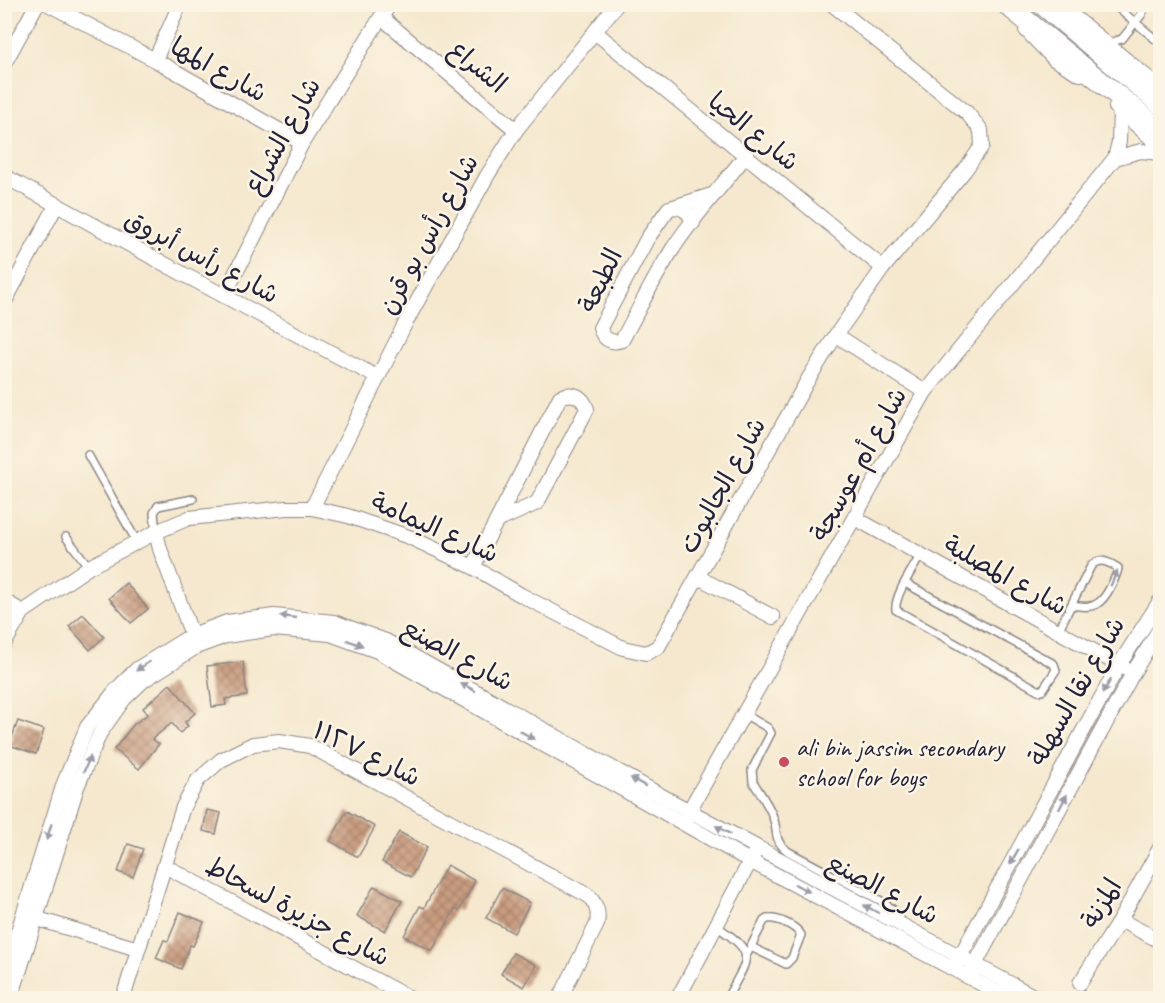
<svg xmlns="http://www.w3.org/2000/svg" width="1165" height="1003" viewBox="0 0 1165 1003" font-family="Caveat,'Playpen Sans Arabic',sans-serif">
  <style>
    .building { fill: url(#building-cross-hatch) }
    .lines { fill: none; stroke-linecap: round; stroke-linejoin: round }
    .lane-casing { stroke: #8c8584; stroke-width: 10 }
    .street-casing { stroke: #8c8584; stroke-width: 16 }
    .secondary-casing { stroke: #8c8584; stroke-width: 22 }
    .lane { stroke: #fff; stroke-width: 7 }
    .street { stroke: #fff; stroke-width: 14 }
    .secondary { stroke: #fff; stroke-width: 20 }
    .oneway { fill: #9c9ca7 }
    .poi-dot { fill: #d1495b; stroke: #fcf5e5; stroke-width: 2 }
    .labels { text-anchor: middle; stroke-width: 5; stroke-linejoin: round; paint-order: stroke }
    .street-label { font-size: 26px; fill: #22223b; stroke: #fcf5e5 }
    .poi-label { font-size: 26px; fill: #22223b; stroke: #fcf5e5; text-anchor: start }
  </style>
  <defs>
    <pattern id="building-cross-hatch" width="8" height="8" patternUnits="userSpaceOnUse" patternTransform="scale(1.5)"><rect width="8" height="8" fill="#ca9d80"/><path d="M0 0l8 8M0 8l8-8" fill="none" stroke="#a4806a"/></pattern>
  </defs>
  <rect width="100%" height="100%" fill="#fcf5e5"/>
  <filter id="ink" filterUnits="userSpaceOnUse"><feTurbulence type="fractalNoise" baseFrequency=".0167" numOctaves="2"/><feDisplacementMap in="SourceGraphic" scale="12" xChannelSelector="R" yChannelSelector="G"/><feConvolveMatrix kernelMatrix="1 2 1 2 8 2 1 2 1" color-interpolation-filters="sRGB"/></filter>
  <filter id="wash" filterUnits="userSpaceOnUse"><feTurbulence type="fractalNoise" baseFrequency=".008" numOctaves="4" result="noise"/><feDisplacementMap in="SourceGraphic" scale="24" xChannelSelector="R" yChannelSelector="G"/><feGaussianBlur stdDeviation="1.35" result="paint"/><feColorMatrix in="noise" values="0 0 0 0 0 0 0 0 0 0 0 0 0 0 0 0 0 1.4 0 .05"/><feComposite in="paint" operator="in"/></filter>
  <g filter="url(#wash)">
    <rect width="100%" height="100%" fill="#f5e8ce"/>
    <g id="blocks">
      <g class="building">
        <path d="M126 583 148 609 131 623 109 598Z"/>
        <path d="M83 614 104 637 90 650 69 626Z"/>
        <path d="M243 662 247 696 225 699 226 705 212 707 207 666Z"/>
        <path d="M170 684 195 713 185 722 188 726 180 733 172 723 152 739 159 744 139 769 114 749 134 724 148 714 143 708Z"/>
        <path d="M18 721 44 730 36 754 9 745Z"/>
        <path d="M207 810 221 813 216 834 203 831Z"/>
        <path d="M347 811 375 827 358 857 330 841Z"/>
        <path d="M399 832 427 847 411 877 382 862Z"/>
        <path d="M128 844 143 849 133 877 118 872Z"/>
        <path d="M447 865 475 881 459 911 455 909 432 951 404 936 420 906 424 908Z"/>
        <path d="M374 886 402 901 385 931 357 916Z"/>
        <path d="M502 888 530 903 514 933 486 918Z"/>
        <path d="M180 912 204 922 193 946 190 945 181 969 156 958 164 940 168 941Z"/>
        <path d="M513 953 536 965 524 987 501 974Z"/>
      </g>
    </g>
  </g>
  <g filter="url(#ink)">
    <use href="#blocks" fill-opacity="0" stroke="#8c8584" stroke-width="1.5"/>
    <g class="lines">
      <g class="lane-casing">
        <g id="lane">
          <path d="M1113 4 1160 43"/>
          <path d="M1108 43 1122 39 1142 14 1145 4"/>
          <path d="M88 455 137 542"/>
          <path d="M156 532 154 513 158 506 193 499"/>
          <path d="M66 537 89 567"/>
          <path d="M905 583 1054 664 1056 670 1042 691 1038 690 896 610C894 595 914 568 921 554"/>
          <path d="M1058 631 1091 566C1099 557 1109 562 1118 568 1117 575 1114 580 1111 586 1101 606 1093 609 1072 605"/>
          <path d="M744 714 768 728 771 733 752 770 753 782C760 793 769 805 773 817 779 833 772 840 789 852L883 902 896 912 902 922"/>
          <path d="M716 926C759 954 748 958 727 998"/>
          <path d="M746 956 764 921 767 919C777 917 796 926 801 935L792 958 786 964 751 947"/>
        </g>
      </g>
      <g class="street-casing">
        <g id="street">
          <path d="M48 4 155 60 302 143"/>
          <path d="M1063 8 1160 88"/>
          <path d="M381 17 516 130"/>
          <path d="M1026 30 1054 59 1080 74"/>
          <path d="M595 32 883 268"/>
          <path d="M155 60 180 4"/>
          <path d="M4 64 37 4"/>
          <path d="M1116 107 1160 146"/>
          <path d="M1115 158 1141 151 1160 153"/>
          <path d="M4 176 183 274 377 377"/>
          <path d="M674 207 715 194"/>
          <path d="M693 223C690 211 681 205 669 208L647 239 600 328C603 339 611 344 622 340 639 310 653 279 672 250 693 217 722 186 746 155"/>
          <path d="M224 296 302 143 381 17 390 4"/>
          <path d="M4 303 57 204"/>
          <path d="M836 335 925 392"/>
          <path d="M312 508 407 320 487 176 516 130 617 4"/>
          <path d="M855 518 1126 669"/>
          <path d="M156 532 160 549 195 643"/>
          <path d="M473 567 560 397C572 391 583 396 587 409L537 503 497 521"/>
          <path d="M698 577 773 617"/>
          <path d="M4 601 23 612"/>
          <path d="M4 644 23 612 89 567 156 532 189 518 286 508H312L348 516 409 537 473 567 521 595 623 648 646 653 658 647 809 378 836 335 883 268 965 170 982 146 981 130 967 113 832 4"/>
          <path d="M685 818 925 392 1115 158 1119 142 1120 111"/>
          <path d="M165 866 409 998"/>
          <path d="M31 917 138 949"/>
          <path d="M1120 920 1160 941"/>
          <path d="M957 962 1119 665 1160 601"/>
          <path d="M972 970 1133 673 1160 628"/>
          <path d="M4 976 64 783 87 727 116 690 137 669 192 635 227 622 274 616 334 622 386 641 671 801 1037 998"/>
          <path d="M1080 983 1120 920 1160 848"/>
          <path d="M11 998 77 787 100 733 124 699 144 680 196 647 226 636 273 629 330 634 377 651 750 861 1008 998"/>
          <path d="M123 998 183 807 198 780 221 760 253 744 279 741 310 746 589 896C597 906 599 912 597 924L560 998"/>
          <path d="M678 998 754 854"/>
        </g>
      </g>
      <g class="secondary-casing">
        <g id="secondary">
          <path d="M1006 4 1160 130"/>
          <path d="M1042 4 1160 104"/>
        </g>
      </g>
      <use href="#lane" class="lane"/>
      <use href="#street" class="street"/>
      <use href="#secondary" class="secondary"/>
    </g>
    <defs><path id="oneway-solid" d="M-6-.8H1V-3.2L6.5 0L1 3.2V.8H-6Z" transform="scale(1.5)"/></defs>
    <g class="oneway">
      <use href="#oneway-solid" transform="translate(1114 578) rotate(-67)"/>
      <use href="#oneway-solid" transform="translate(288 617) rotate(-174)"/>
      <use href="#oneway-solid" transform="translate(355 643) rotate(20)"/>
      <use href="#oneway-solid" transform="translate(143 666) rotate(146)"/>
      <use href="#oneway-solid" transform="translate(1107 686) rotate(119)"/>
      <use href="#oneway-solid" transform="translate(468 687) rotate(-151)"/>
      <use href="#oneway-solid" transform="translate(527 735) rotate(29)"/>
      <use href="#oneway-solid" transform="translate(87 764) rotate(-67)"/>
      <use href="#oneway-solid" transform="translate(638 782) rotate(-151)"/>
      <use href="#oneway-solid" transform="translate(1063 802) rotate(-62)"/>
      <use href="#oneway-solid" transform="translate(723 830) rotate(-151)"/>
      <use href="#oneway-solid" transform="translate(49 832) rotate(107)"/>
      <use href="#oneway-solid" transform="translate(1014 857) rotate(119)"/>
      <use href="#oneway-solid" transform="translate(802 888) rotate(28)"/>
      <use href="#oneway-solid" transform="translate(871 909) rotate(-152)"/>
    </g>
  </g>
  <circle class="poi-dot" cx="784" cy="762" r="6"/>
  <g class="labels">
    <g class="street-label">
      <text transform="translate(478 66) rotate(40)" y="9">الشراع</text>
      <text transform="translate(219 69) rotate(29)" y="9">شارع المها</text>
      <text transform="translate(754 131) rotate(39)" y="9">شارع الحيا</text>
      <text transform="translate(282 136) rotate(-61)" y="9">شارع الشراع</text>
      <text transform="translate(428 234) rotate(-61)" y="9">شارع رأس بو قرن</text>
      <text transform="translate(202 256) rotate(28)" y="9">شارع رأس أبروق</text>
      <text transform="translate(600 280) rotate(-64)" y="9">الطبعة</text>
      <text transform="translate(858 464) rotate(-61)" y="9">شارع أم عوسجة</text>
      <text transform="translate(722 485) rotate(-61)" y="9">شارع الجالبوت</text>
      <text transform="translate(435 527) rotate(24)" y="9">شارع اليمامة</text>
      <text transform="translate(1006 575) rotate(29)" y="9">شارع المصلبة</text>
      <text transform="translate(458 654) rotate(29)" y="9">شارع الصنع</text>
      <text transform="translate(1076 691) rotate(-60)" y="9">شارع نقا السهلة</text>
      <text transform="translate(367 753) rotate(26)" y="9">شارع ١١٢٧</text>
      <text transform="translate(883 888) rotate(28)" y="9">شارع الصنع</text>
      <text transform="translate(1101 903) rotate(-59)" y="9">المزنة</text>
      <text transform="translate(298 911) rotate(28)" y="9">شارع جزيرة لسحاط</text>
    </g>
    <g class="poi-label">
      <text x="796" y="756">ali bin jassim secondary<tspan x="796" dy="30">school for boys</tspan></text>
    </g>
  </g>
  <rect width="1165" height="1003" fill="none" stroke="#fcf5e5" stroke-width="24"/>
</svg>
